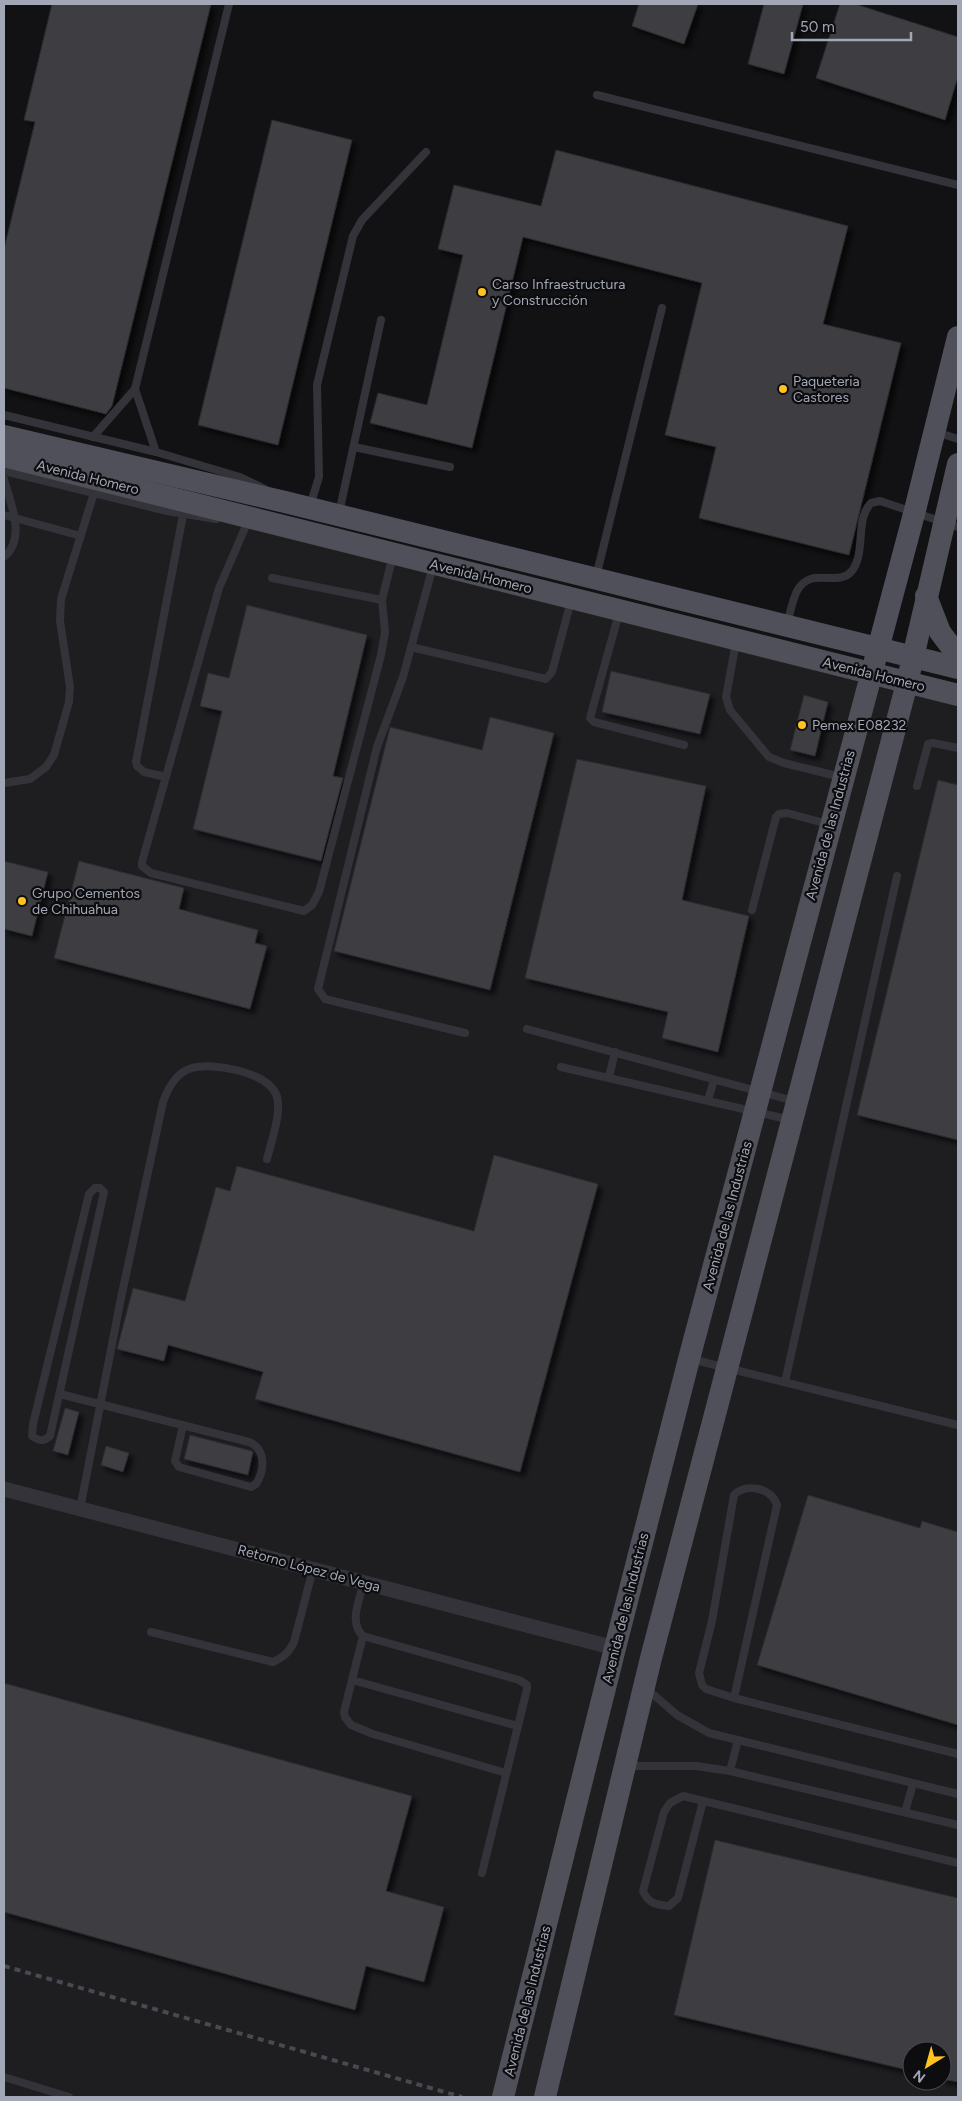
<svg xmlns="http://www.w3.org/2000/svg" width="962" height="2101" viewBox="0 0 962 2101" font-family="Figtree,sans-serif">
  <style>
    .built { fill: #1e1e21; fill-rule: evenodd }
    .building { fill: #3c3c42; stroke: #2c2c30; filter: url(#shadow) }
    .lines { fill: none; stroke-linecap: round; stroke-linejoin: round }
    .service { stroke: #333339; stroke-width: 8 }
    .minor { stroke: #333339; stroke-width: 15 }
    .primary { stroke: #4f5059; stroke-width: 22 }
    .rail { stroke: #484951; stroke-width: 4; stroke-dasharray: 6 5; stroke-linecap: butt }
    .poi-dot { fill: #ffc31f; stroke: #0d0d0f; stroke-width: 2 }
    .labels { text-anchor: middle; stroke-width: 4.5; stroke-linejoin: round; paint-order: stroke }
    .poi-label { font-size: 14px; fill: #a2a7b6; stroke: #0d0d0f; text-anchor: start }
    .street-label { font-size: 14px; fill: #a2a7b6; stroke: #0d0d0f }
  </style>
  <defs>
    <filter id="shadow"><feDropShadow dx="4.5" dy="4.5" stdDeviation="2.5" flood-color="#0009"/></filter>
  </defs>
  <rect width="100%" height="100%" fill="#121214"/>
  <path class="built" d="M4 467 958 701V2097H4ZM912 2051H942V2081H912Z"/>
  <g class="building">
    <path d="M52 4H211L112 406 106 414 4 388V249L35 122 24 120Z"/>
    <path d="M639 4H698L684 44 632 26Z"/>
    <path d="M764 4H803L784 74 748 64Z"/>
    <path d="M840 4H855L958 37V76L945 120 816 78Z"/>
    <path d="M272 120 352 140 278 445 198 425Z"/>
    <path d="M556 150 848 226 823 324 901 343 849 555 699 518 716 447 665 435 702 283 523 237 472 448 370 423 378 393 427 405 463 255 438 249 454 185 541 206Z"/>
    <path d="M247 605 367 635 333 776 343 778 321 861 193 829 222 711 200 706 208 673 229 678Z"/>
    <path d="M611 671 710 694 700 734 602 712Z"/>
    <path d="M804 695 828 702 815 756 790 750Z"/>
    <path d="M490 717 554 733 490 990 334 951 390 727 482 750Z"/>
    <path d="M577 759 706 786 682 900 749 916 718 1052 662 1038 668 1012 525 978Z"/>
    <path d="M938 780 958 785V1140L857 1115Z"/>
    <path d="M4 861 48 872 32 936 4 929Z"/>
    <path d="M79 861 184 888 179 909 258 930 255 943 267 946 250 1009 54 958Z"/>
    <path d="M494 1155 598 1184 520 1472 255 1399 263 1372 168 1345 164 1361 117 1349 133 1288 185 1301 216 1187 230 1191 237 1166 474 1231Z"/>
    <path d="M65 1408 79 1412 68 1455 53 1451Z"/>
    <path d="M190 1435 252 1451 253 1452 248 1475 184 1459Z"/>
    <path d="M106 1446 129 1453 123 1472 101 1465Z"/>
    <path d="M808 1495 920 1528 922 1521 958 1532V1725L757 1665Z"/>
    <path d="M4 1683 412 1796 386 1891 444 1907 424 1982 366 1966 355 2010 4 1912Z"/>
    <path d="M715 1840 958 1898V2082L942 2079V2051H912V2071L674 2015Z"/>
  </g>
  <g class="lines">
    <g class="service">
      <path d="M597 95 958 185"/>
      <path d="M135 389 156 452"/>
      <path d="M4 415 156 452 240 477 265 489"/>
      <path d="M936 432 958 439"/>
      <path d="M93 437 135 389 229 4"/>
      <path d="M354 447 450 467"/>
      <path d="M4 471 167 511 216 519"/>
      <path d="M4 479C10 502 27 538 4 557"/>
      <path d="M310 506 319 477 317 385 353 236 362 220 426 152"/>
      <path d="M339 513 381 320"/>
      <path d="M4 515 81 536"/>
      <path d="M248 521 219 588 142 862V866L151 873 304 911 312 905 319 892 381 655 385 632 382 600 393 555"/>
      <path d="M433 566 403 677 377 747 318 989 325 999 465 1033"/>
      <path d="M596 577 662 308"/>
      <path d="M272 578 382 600"/>
      <path d="M619 613 590 718 594 722 684 745"/>
      <path d="M787 624C790 614 792 601 797 591 810 566 837 587 851 572 867 553 854 521 871 503L880 501 958 527"/>
      <path d="M736 642 726 697 730 710 769 757 784 763 841 777"/>
      <path d="M411 647 546 679 552 672 571 601"/>
      <path d="M166 777 144 772 137 766 136 762 183 515"/>
      <path d="M4 783 30 779 46 767 54 755 69 702 70 687 60 621 61 599 94 493"/>
      <path d="M917 786 928 744 933 743 958 748"/>
      <path d="M752 910 776 817 779 814 787 813 828 824"/>
      <path d="M527 1029 794 1101"/>
      <path d="M561 1067 791 1120"/>
      <path d="M609 1077 615 1052"/>
      <path d="M708 1100 714 1080"/>
      <path d="M95 1188H100L104 1192 50 1436C44 1442 39 1441 32 1436L33 1424 89 1194Z"/>
      <path d="M691 1359 958 1425"/>
      <path d="M785 1382 897 876"/>
      <path d="M60 1394 249 1442C266 1449 265 1470 256 1484L251 1487 179 1467 175 1461 183 1425"/>
      <path d="M80 1509 121 1298 163 1102C168 1088 177 1072 192 1068 213 1062 266 1072 276 1094 283 1109 271 1143 267 1159"/>
      <path d="M364 1582C360 1599 348 1622 363 1636L519 1680 527 1685V1689L482 1873"/>
      <path d="M151 1632 273 1662C284 1657 289 1652 294 1642L313 1569"/>
      <path d="M363 1636 344 1712 345 1717 351 1725 373 1734 506 1773"/>
      <path d="M352 1680 518 1726"/>
      <path d="M647 1689 677 1715 709 1733 958 1794"/>
      <path d="M734 1698 777 1505C771 1487 746 1483 734 1495L712 1621 699 1673 702 1685 706 1689 734 1698 958 1754"/>
      <path d="M627 1766H696L730 1771 958 1825"/>
      <path d="M730 1771 738 1740"/>
      <path d="M703 1801 678 1898 669 1906C656 1905 648 1903 643 1891L664 1812 670 1803 683 1796 958 1863"/>
      <path d="M905 1812 913 1784"/>
      <path d="M4 2077 69 2097"/>
    </g>
    <path class="minor" d="M4 1489 615 1648"/>
    <g class="primary">
      <path d="M4 436 285 502 958 668"/>
      <path d="M4 456 958 695"/>
      <path d="M926 596 940 632 958 656"/>
      <path d="M503 2097 615 1648 689 1359 914 514 958 337"/>
      <path d="M545 2097 651 1658 907 683 958 464"/>
    </g>
    <path class="rail" d="M4 1966 462 2097"/>
  </g>
  <g class="poi-dot">
    <circle cx="482" cy="292" r="5"/>
    <circle cx="783" cy="389" r="5"/>
    <circle cx="802" cy="725" r="5"/>
    <circle cx="22" cy="901" r="5"/>
  </g>
  <g class="labels">
    <g class="poi-label">
      <text x="492" y="289">Carso Infraestructura<tspan x="492" dy="16">y Construcción</tspan></text>
      <text x="793" y="386">Paqueteria<tspan x="793" dy="16">Castores</tspan></text>
      <text x="812" y="730">Pemex E08232</text>
      <text x="32" y="898">Grupo Cementos<tspan x="32" dy="16">de Chihuahua</tspan></text>
    </g>
    <g class="street-label">
      <text transform="translate(88 477) rotate(14)" y="5">Avenida Homero</text>
      <text transform="translate(481 576) rotate(14)" y="5">Avenida Homero</text>
      <text transform="translate(874 674) rotate(14)" y="5">Avenida Homero</text>
      <text transform="translate(830 825) rotate(-75)" y="5">Avenida de las Industrias</text>
      <text transform="translate(727 1216) rotate(-75)" y="5">Avenida de las Industrias</text>
      <text transform="translate(309 1568) rotate(15)" y="5">Retorno López de Vega</text>
      <text transform="translate(625 1608) rotate(-76)" y="5">Avenida de las Industrias</text>
      <text transform="translate(527 2001) rotate(-76)" y="5">Avenida de las Industrias</text>
    </g>
  </g>
  <rect width="962" height="2101" fill="none" stroke="#a2a7b6" stroke-width="10"/>
  <g transform="translate(927 2066) rotate(217)"><circle r="24" fill="#0d0d0f" stroke="#494b52"/>
  <path d="M0-4L9 19L0 12L-9 19Z" fill="#ffc31f"/>
  <text y="-8" font-size="14" font-weight="bold" text-anchor="middle" fill="#a2a7b6">N</text>
  </g>
  <path d="M792 32v8h119v-8" fill="none" stroke="#a2a7b6" stroke-width="2.5"/>
  <text x="800" y="32" font-size="15" fill="#a2a7b6" stroke="#0d0d0f" stroke-width="4" paint-order="stroke">50 m</text>
</svg>
